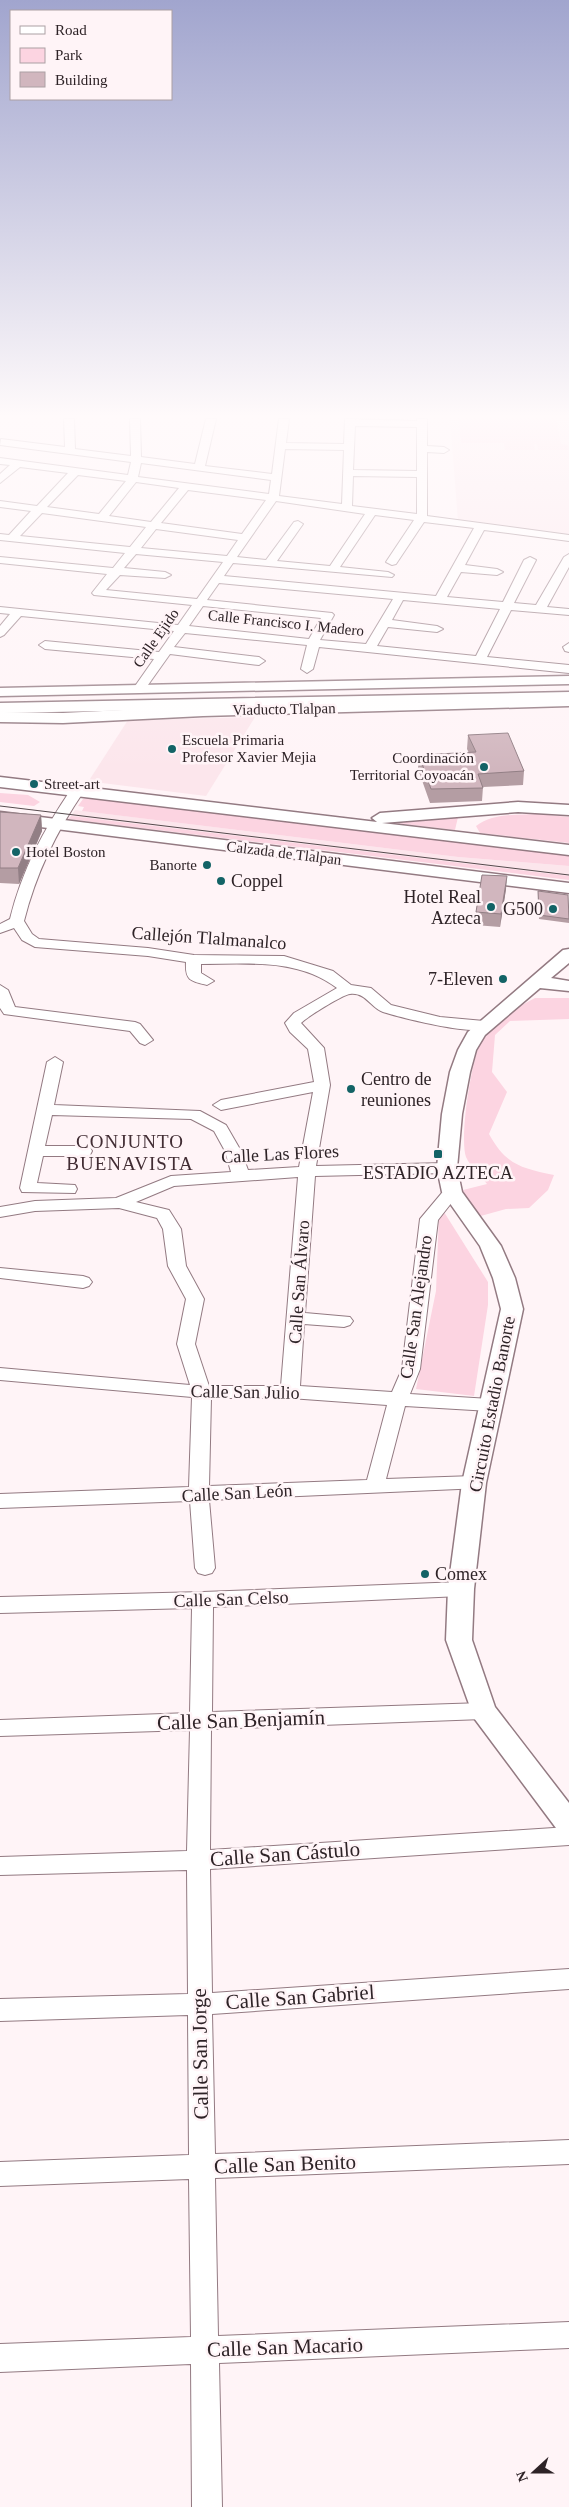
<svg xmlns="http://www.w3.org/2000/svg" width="569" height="2507" viewBox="0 0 569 2507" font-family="Georgia,serif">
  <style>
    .built { fill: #fce6ec }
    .green { fill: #fcd4e1 }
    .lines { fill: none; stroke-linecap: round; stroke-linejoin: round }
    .minor-casing { stroke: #937a82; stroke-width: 2 }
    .major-casing { stroke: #937a82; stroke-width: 3 }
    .highway-casing { stroke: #937a82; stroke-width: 3 }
    .minor { fill: #fff; fill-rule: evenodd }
    .major { fill: #fff; fill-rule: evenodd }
    .highway { fill: #fff; fill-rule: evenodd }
    .tram { stroke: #554a4d; stroke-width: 1 }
    .wall { fill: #b49da3 }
    .shaded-wall { fill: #927f85 }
    .building { fill: #d1b6be; stroke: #927f85 }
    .poi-dot { fill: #136366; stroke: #fff4f7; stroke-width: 2 }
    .labels { text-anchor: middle; stroke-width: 5; stroke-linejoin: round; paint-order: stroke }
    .far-street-label { font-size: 15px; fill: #2e2327; stroke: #fff4f7 }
    .far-poi-label { font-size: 15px; fill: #2e2327; stroke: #fff4f7; text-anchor: start }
    .poi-label { font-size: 18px; fill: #2e2327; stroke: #fff4f7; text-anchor: start }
    .street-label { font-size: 18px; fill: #2e2327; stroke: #fff4f7 }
    .neighbourhood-label { font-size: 19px; letter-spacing: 1px; fill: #422d34; stroke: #fff4f7 }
    .near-street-label { font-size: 21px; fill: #2e2327; stroke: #fff4f7 }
  </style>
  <rect width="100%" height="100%" fill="#fff4f7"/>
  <g class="built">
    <path d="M450 419H569V536L458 521Z"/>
    <path d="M255 717 206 796 94 782 90 779 128 720Z"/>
    <path d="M75 810 458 857 569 866V876L71 816Z"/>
  </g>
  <g class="green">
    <path d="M459 419H556L561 444 568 445 569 450H538L537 444H534L535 450H505L504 443H461Z"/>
    <path d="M0 793 28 795 40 802 34 806 0 802Z"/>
    <path d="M90 797 569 853V866L458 857 82 811 84 807 78 806 83 799Z"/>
    <path d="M538 814 569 817V843L480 833 476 826C493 813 517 815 538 814Z"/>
    <path d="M71 816 569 876V880L68 819Z"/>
    <path d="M431 817H458L455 830 395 823Z"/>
    <path d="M535 998H569V1019L510 1021 495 1035 492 1072 507 1092 489 1134C506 1165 521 1168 554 1175L548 1190 529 1208 506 1209 477 1217 469 1205 463 1190 487 1184C481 1176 470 1166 466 1157 459 1138 472 1054 483 1037 495 1020 517 1007 535 998Z"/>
    <path d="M444 1212 488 1282V1305L474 1396 416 1389 436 1291 439 1214Z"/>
  </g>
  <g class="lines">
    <g class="minor-casing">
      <g id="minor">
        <path d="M64 419H74L75 449 131 456 130 419H140L141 457 195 464 206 419H216L205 466 272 474 279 419H289L286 443 344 444 345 419 417 421V419H427V446L444 447 449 450 444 453 427 452V516L569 535V541L484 530 465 565 497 569 503 572 497 575 461 572 447 597 503 602 524 560 530 557 536 560 514 603 536 605 564 557 569 554V567L547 607 569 609V615L511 610 487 657 569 665V673L319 647 313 669 307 673 301 669 307 645 185 633 174 647 259 657 265 661 259 665 170 654 143 692 139 693 133 689 154 659 45 649 39 645 45 641 159 652 174 631 21 616 4 635 0 637V626L10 614 0 613V607L178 625 192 605 94 595 92 593 107 574 0 563V557L113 568 125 553 0 540V534L9 535 31 511 0 507V501L37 506 68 473 20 467 0 483V474L10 465 0 464V458L128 475 131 462 0 445 1 439 65 447ZM355 426 417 427V471L353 470ZM285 449 344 450 342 504 279 496ZM141 463 271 480 269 494 138 477ZM78 475 126 481 99 514 47 507ZM353 476 417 477V514L352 506ZM136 482 179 488 151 522 109 516ZM188 490 266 500 242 534 161 523ZM276 501 365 514 330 566 277 561 303 524 298 521 294 522 266 560 237 557ZM42 513 146 527 130 547 20 536ZM375 515 414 520 386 562 392 565 396 564 424 522 474 528 436 596 224 576 233 563 392 577 394 575 388 572 340 567ZM156 529 238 540 227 556 141 548ZM136 554 223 562 197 599 106 590 120 575 165 578 171 575 165 572 124 568ZM219 583 393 599 366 644 320 640 334 615 332 613 207 600ZM403 600 500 609 476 656 377 646 388 627 437 632 443 629 437 626 392 620ZM203 606 321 618 309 639 189 626Z"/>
        <path d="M569 643V652L565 651 563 647Z"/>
        <path d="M77 787 84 791C56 832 36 873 24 921L32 934 39 939 148 948 194 955 284 956 333 971 351 985 371 988 391 1005 440 1017 484 1021 492 1026C482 1039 399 1017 383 1012 371 1008 366 992 350 994 342 995 307 1017 301 1023L324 1048 330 1085 316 1166 447 1163 453 1164 455 1168 453 1172 447 1173 315 1176 305 1313 350 1317 353 1321 350 1325 344 1327 304 1324 300 1386 392 1392 402 1369 420 1219 446 1188H458L460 1192 438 1220 420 1369 410 1394 490 1399 497 1401 499 1405 497 1409 490 1411 405 1406 386 1479 474 1476 481 1478 484 1483 481 1488 209 1500 215 1568 212 1573 205 1575 198 1573 195 1568 190 1501 0 1508V1494L189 1487 192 1397 0 1380V1368L190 1385 177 1344 186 1299 168 1266 163 1229 157 1218 119 1208 35 1211 0 1217V1207L35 1201 116 1198 171 1176 231 1172 225 1151 214 1131 191 1119 52 1115 45 1146H84L90 1147 92 1151 90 1155 84 1156H43L37 1183 75 1185 77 1189 75 1193 22 1192 20 1188 47 1062 55 1057 63 1062 54 1105 200 1111 226 1125 241 1151 248 1170 299 1167 313 1092 221 1110 213 1105 221 1100 314 1082 308 1049 290 1032 285 1023 294 1013 337 988C298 958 248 964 201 964V973L214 981 207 985C190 981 185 980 186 962L148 956 35 947 22 940 14 928 0 933V924L10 919C22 870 44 829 72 788ZM298 1177 281 1386H209L195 1344 204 1299 186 1266 181 1229 169 1210 136 1202 174 1186ZM211 1398H290L387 1405 367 1480 209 1486Z"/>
        <path d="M0 985 8 990 15 1007 135 1022 140 1024 153 1040 145 1045 140 1043 130 1031 4 1014 0 1008Z"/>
        <path d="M0 1268 83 1276 89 1278 92 1282 89 1286 83 1288 0 1278Z"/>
        <path d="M461 1582 468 1584 471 1589 468 1594 461 1596 213 1607 212 1712 483 1703 491 1705 494 1711 491 1717 483 1719 211 1729 210 1850 569 1827V1845L210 1869 212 1993 569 1969V1989L212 2014 215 2154 569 2140V2164L215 2178 218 2336 569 2322V2348L219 2363 222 2507H192L191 2364 0 2372V2344L191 2337 189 2179 0 2186V2162L189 2155 188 2015 0 2021V1999L188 1994 187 1870 0 1875V1857L187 1851 190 1730 0 1736V1720L190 1713 192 1608 0 1613V1597L203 1592Z"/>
      </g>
    </g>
    <g class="major-casing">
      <g id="major">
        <path d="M569 676V684L0 696V688Z"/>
        <path d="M569 698V706L203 716 63 723 0 722V712L63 713 203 706Z"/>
        <path d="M0 777 377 822 372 818 380 813 518 802 569 805V815L518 812 382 823 569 845V855L0 787Z"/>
        <path d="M0 812 569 883V893L0 822Z"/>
        <path d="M569 949V963L551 978 569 981V991L540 988 485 1035 476 1050 470 1072 462 1114 457 1168 462 1192 501 1246 515 1278 523 1309 486 1483 474 1589 472 1640 495 1707 569 1803V1835L559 1832 474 1718 446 1640 448 1589 462 1483 501 1309 493 1278 480 1246 442 1192 437 1168 442 1114 450 1072 458 1050 468 1032 563 950Z"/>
      </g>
    </g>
    <g class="highway-casing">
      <path id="highway" d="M569 692V702L0 713V703Z"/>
    </g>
    <use href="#minor" class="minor"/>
    <use href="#major" class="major"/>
    <use href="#highway" class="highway"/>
    <path class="tram" d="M0 806 569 875"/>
  </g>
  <g class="wall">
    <path d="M468 735 524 771 523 785 483 787 482 801 430 803 418 769 419 755 469 753 467 749Z"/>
    <path d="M0 812 41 815 42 831 19 884 0 883Z"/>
    <path d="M506 889 500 927 475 925 476 912Z"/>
    <path d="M538 891 569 911V923L539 919Z"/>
  </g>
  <g class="shaded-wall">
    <path d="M41 815 42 831 19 884 18 868Z"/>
    <path d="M507 876 506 889 500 927 501 914Z"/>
  </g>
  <g class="building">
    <path d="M508 733 524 771 478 774 483 788 431 789 419 755 476 752 468 735Z"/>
    <path d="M0 812 41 815 18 868H0Z"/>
    <path d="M482 875 507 876 501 914 476 912Z"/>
    <path d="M538 891 568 895 569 919 539 915Z"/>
  </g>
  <linearGradient id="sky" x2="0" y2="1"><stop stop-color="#a1a5ce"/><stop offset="0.54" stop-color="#fffafb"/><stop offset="1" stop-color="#fffafb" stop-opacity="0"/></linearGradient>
  <rect width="569" height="770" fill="url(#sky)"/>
  <g class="poi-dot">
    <circle cx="172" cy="749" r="5"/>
    <circle cx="484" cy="767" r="5"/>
    <circle cx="34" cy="784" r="5"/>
    <circle cx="16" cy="852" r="5"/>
    <circle cx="207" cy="865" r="5"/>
    <circle cx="221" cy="881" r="5"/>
    <circle cx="491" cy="907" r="5"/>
    <circle cx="553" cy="909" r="5"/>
    <circle cx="503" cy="979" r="5"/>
    <circle cx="351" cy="1089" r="5"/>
    <rect x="433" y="1149" width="10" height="10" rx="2.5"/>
    <circle cx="425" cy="1574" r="5"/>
  </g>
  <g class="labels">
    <g class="far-street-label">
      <text transform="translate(286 623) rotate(6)" y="5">Calle Francisco I. Madero</text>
      <text transform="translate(156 638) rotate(-55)" y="5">Calle Ejido</text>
      <text transform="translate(284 709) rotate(-1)" y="5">Viaducto Tlalpan</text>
      <text transform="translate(284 853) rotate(7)" y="5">Calzada de Tlalpan</text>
    </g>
    <g class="far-poi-label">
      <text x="182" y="745">Escuela Primaria<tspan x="182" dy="17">Profesor Xavier Mejia</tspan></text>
      <text x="474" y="763" text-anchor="end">Coordinación<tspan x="474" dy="17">Territorial Coyoacán</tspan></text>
      <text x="44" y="789">Street-art</text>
      <text x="26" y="857">Hotel Boston</text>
      <text x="197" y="870" text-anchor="end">Banorte</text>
    </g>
    <g class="poi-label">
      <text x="231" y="887">Coppel</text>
      <text x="481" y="903" text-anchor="end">Hotel Real<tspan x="481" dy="21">Azteca</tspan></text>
      <text x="543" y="915" text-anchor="end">G500</text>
      <text x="493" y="985" text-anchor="end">7-Eleven</text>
      <text x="361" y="1085">Centro de<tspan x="361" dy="21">reuniones</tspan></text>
      <text x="438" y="1179" text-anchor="middle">ESTADIO AZTECA</text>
      <text x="435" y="1580">Comex</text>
    </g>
    <g class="street-label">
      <text transform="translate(209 938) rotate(4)" y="6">Callejón Tlalmanalco</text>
      <text transform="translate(280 1154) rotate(-3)" y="6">Calle Las Flores</text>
      <text transform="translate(299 1282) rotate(-86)" y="6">Calle San Álvaro</text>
      <text transform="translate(416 1307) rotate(-82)" y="6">Calle San Alejandro</text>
      <text transform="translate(245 1392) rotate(1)" y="6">Calle San Julio</text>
      <text transform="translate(492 1404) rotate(-79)" y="6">Circuito Estadio Banorte</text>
      <text transform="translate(237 1493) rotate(-3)" y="6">Calle San León</text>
      <text transform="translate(231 1599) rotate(-2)" y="6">Calle San Celso</text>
    </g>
    <g class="neighbourhood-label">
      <text x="130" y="1148">CONJUNTO<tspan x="130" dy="22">BUENAVISTA</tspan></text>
    </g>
    <g class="near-street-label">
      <text transform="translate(241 1720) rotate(-2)" y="7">Calle San Benjamín</text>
      <text transform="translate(285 1854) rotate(-4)" y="7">Calle San Cástulo</text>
      <text transform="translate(300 1997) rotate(-4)" y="7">Calle San Gabriel</text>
      <text transform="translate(200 2054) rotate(-91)" y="7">Calle San Jorge</text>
      <text transform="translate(285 2164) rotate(-2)" y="7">Calle San Benito</text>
      <text transform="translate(285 2347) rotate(-2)" y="7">Calle San Macario</text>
    </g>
  </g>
  <rect x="10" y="10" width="162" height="90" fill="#fff4f7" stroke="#aba0a4"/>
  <rect x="20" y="26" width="25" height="8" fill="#ffffff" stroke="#aba0a4"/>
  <text x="55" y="35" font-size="15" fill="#2e2327">Road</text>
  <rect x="20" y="48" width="25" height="15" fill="#fcd4e1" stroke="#aba0a4"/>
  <text x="55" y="60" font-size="15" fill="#2e2327">Park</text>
  <rect x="20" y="72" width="25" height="15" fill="#d1b6be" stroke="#aba0a4"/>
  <text x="55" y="85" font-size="15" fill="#2e2327">Building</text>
  <g transform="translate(534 2472) rotate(249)" stroke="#fff4f7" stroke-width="4" paint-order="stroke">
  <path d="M0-4L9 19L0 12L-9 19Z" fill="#2e2327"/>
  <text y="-8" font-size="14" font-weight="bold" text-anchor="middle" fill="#2e2327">N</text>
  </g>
</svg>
